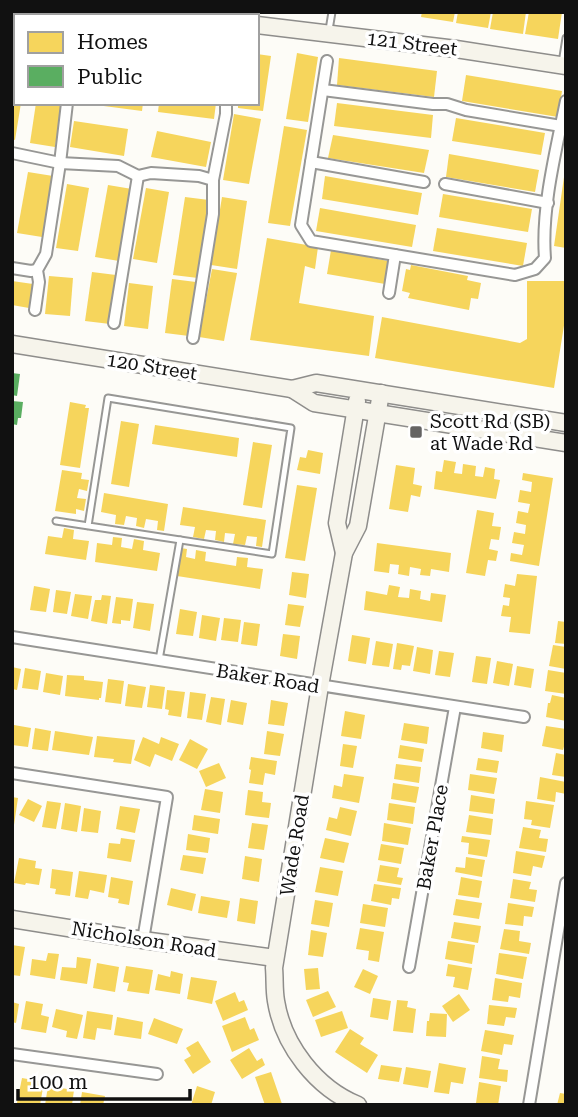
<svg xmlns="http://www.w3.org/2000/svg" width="578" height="1117" viewBox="0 0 578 1117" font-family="'Roboto Serif',serif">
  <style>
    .homes { fill: #f6d55c }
    .public { fill: #5aae61 }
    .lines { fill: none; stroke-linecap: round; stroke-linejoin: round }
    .lane-casing { stroke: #979795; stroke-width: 9 }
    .street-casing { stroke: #979795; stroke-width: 14 }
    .secondary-casing { stroke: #8e8d8b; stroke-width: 19 }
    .lane { stroke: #fffffe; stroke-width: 5 }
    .street { stroke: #fffffe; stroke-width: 10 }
    .secondary { stroke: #f6f4eb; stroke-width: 16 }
    .poi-dot { fill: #646362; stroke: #fff; stroke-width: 2.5 }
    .labels { text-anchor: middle; stroke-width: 7; stroke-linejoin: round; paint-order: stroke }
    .street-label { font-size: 19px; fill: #111; stroke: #fff }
    .poi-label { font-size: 19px; fill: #111; stroke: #fff; text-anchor: start }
  </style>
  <rect width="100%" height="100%" fill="#fdfcf7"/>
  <g class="homes">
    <path d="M422 12H455L453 22 421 17Z"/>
    <path d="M458 12H491L488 28 456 23Z"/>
    <path d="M493 12H526L523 34 490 29Z"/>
    <path d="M529 12H562L558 39 525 34Z"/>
    <rect x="12" y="21" width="4" height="44"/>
    <path d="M297 53 318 57 308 122 286 119Z"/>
    <path d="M257 54 271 56 263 111 238 108V103H257Z"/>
    <path d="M339 58 437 71 434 97 337 85Z"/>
    <path d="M12 71 16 72V103H21L15 140 12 139Z"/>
    <path d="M466 75 562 91 558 117 462 101Z"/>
    <path d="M36 103H62L55 147 30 143Z"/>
    <path d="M96 103H143L142 111 96 105Z"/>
    <path d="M159 103H216L214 119 158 112Z"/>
    <path d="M337 103 433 115 431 138 334 126Z"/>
    <path d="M234 114 261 119 249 184 223 180Z"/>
    <path d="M456 118 545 133 541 155 452 141Z"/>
    <path d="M74 121 128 129 124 156 70 147Z"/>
    <path d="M284 126 307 130 290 226 268 223Z"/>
    <path d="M157 131 211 142 206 167 151 157Z"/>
    <path d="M333 135 429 150 424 173 328 158Z"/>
    <path d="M449 154 539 170 535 192 446 177Z"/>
    <path d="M28 172 53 176 42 237 17 233Z"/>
    <path d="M325 176 422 193 418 215 322 199Z"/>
    <path d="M564 177H566V248L554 246Z"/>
    <path d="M67 184 89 188 78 251 56 248Z"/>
    <path d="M108 185 132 189 119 261 95 257Z"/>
    <path d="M146 188 169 192 157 263 133 259Z"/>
    <path d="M443 194 532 209 528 232 439 217Z"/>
    <path d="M185 197 209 200 198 278 173 275Z"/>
    <path d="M222 197 247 201 237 269 211 265Z"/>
    <path d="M320 208 416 225 412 247 316 231Z"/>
    <path d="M437 228 527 243 523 266 433 251Z"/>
    <path d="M267 238 318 247 315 269 305 266 299 303 374 316 369 356 250 340Z"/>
    <path d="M331 250 388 261 385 284 327 274Z"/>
    <path d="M411 265 468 276 467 280 481 283 478 299 471 298 469 310 408 298 410 293 402 291 406 269 410 270Z"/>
    <path d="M212 269 237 273 224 341 199 337Z"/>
    <path d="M92 272 116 275 110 324 85 321Z"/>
    <path d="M49 276 73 278 70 316 45 314Z"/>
    <path d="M172 279 196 282 189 336 165 333Z"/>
    <path d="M12 281 33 284 29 308 12 305Z"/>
    <path d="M527 281H566V313L554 388 375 358 382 317 520 343 527 339Z"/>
    <path d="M129 283 153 286 148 329 124 326Z"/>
    <path d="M70 402 86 405 85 408H89L80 468 60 465Z"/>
    <path d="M121 421 139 424 129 487 111 484Z"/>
    <path d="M155 425 239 438 237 457 152 444Z"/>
    <path d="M253 442 272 445 262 508 243 505Z"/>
    <path d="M308 450 323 453 320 474 297 470 300 457 306 458Z"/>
    <path d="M444 460 456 462 454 473 462 474 463 464 476 466 475 476 483 477 485 467 495 469 494 479 500 480 496 499 434 489 436 471 442 472Z"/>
    <path d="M396 465 415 468 413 484 422 486 420 497 411 495 408 512 389 509Z"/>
    <path d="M62 470 82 473 81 479 89 480 87 491 79 489 77 498 86 499 84 511 76 509V514L55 511Z"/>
    <path d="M523 473 553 478 539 566 510 561 511 553 522 555 524 545 512 543 514 532 525 534 526 525 516 523 518 511 528 513 530 504 518 502 520 490 531 492 532 482 522 480Z"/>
    <path d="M297 485 317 488 305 561 285 558Z"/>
    <path d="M104 493 168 504 164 531 157 530 158 521 146 519 144 528 136 526 137 518 126 516 124 525 115 524 116 515 101 512Z"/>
    <path d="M183 507 266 520 262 547 256 546 257 537 247 536 245 545 233 544 235 534 225 533 224 542 215 540 216 531 206 530 204 539 193 537 195 527 180 525Z"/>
    <path d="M477 510 494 513 492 526 501 527 499 540 491 539 489 549 498 551 496 561 488 560 485 576 466 573Z"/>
    <path d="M64 528 74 530 73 539 89 541 86 560 45 554 48 536 62 538Z"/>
    <path d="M113 537 122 538 121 547 132 549 134 539 144 541 143 550 160 553 157 571 95 562 97 543 112 545Z"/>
    <path d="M377 543 451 553 449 572 431 569 430 576 420 575 421 569 410 567 409 576 398 574 399 565 390 564 389 573 374 571Z"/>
    <path d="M181 548 187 549 186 557 195 559 196 550 206 552 205 561 236 566 237 557 248 558 247 567 263 569 260 589 177 576Z"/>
    <path d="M292 572 309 574 306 598 289 595Z"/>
    <path d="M517 574 537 576 530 634 509 632 511 617 501 616 503 605 509 606 510 598 503 597 505 584 515 586Z"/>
    <path d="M389 585 400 587 398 597 409 598 410 589 421 591 420 599 430 601 431 593 446 595 442 622 364 610 366 591 387 595Z"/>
    <path d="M34 586 50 589 46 612 30 610Z"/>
    <path d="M56 590 71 592 67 614 53 612Z"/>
    <path d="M75 594 92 596 88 619 71 616Z"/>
    <path d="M102 595 111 596 107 624 91 621 95 600H101Z"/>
    <path d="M116 597 133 599 130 621 121 620V624L112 623Z"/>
    <path d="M137 602 154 604 150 631 133 628Z"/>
    <path d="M288 604 304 606 300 627 285 625Z"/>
    <path d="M180 609 197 612 193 636 176 634Z"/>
    <path d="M202 615 220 618 216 641 199 638Z"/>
    <path d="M224 618 241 620 238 642 221 640Z"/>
    <path d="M558 621 566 622V644L555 643Z"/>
    <path d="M244 622 260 624 257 646 241 644Z"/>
    <path d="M283 634 300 636 297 659 280 656Z"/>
    <path d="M352 635 370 638 366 664 348 661Z"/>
    <path d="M376 641 393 644 389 667 372 665Z"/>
    <path d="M397 643 414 646 410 666 402 665 401 670 393 669Z"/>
    <path d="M553 645 566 647V669L549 666Z"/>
    <path d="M417 647 433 650 430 674 413 671Z"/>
    <path d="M439 651 454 653 450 677 435 675Z"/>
    <path d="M476 656 491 658 487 684 472 682Z"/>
    <path d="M497 661 513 664 509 686 493 683Z"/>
    <path d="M517 666 534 669 531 688 514 685Z"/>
    <path d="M12 667 21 669 17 690 12 689Z"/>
    <path d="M25 668 41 671 38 690 22 688Z"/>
    <path d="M548 670 566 673V694L545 691Z"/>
    <path d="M46 673 63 676 60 695 43 692Z"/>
    <path d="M67 675 84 676V680L103 682 101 698H99V700L65 696Z"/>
    <path d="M108 679 124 681 121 704 105 702Z"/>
    <path d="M128 684 146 687 142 708 125 706Z"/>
    <path d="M150 685 165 687 162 709 147 707Z"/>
    <path d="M167 690 185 692 181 717 168 715 169 710 165 709Z"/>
    <path d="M190 692 206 694 202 720 187 718Z"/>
    <path d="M552 695 566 698V721L546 717 548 703H550Z"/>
    <path d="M211 697 225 699 221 725 206 722Z"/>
    <path d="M231 700 247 703 243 725 227 722Z"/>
    <path d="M271 700 288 703 284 726 268 724Z"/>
    <path d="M345 711 365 715 361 739 341 736Z"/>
    <path d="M404 723 429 727 427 744 401 740Z"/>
    <path d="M14 725 31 728 28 747 12 745Z"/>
    <path d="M546 726 566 729V740L563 750 542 746Z"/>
    <path d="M35 728 51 731 48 751 32 749Z"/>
    <path d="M55 731 93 737 89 755 52 750Z"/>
    <path d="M267 731 284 734 280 756 264 754Z"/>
    <path d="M483 732 504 735 502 752 481 748Z"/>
    <path d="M97 736 135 740 131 764 113 762 114 759 94 757Z"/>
    <path d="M143 737 159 744 161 737 179 744 172 761 155 754 150 767 134 760Z"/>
    <path d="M190 739 208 749 197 769 179 760Z"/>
    <path d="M343 744 357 746 353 768 340 766Z"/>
    <path d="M400 745 424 749 422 762 398 758Z"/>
    <path d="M556 753 566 755V777L552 775Z"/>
    <path d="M251 757 277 761 275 775 265 773 263 785 249 783 251 770 249 769Z"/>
    <path d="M478 758 499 761 497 773 476 770Z"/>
    <path d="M219 763 226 778 206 787 199 771Z"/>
    <path d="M396 764 421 767 419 783 394 779Z"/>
    <path d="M344 774 364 777 359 803 332 798 334 785 342 787Z"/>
    <path d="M470 774 497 778 494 794 468 790Z"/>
    <path d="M540 777 566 782V794L556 792 555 802 537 799Z"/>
    <path d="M393 783 419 787 416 803 391 799Z"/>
    <path d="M205 789 223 792 220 813 201 810Z"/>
    <path d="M248 790 263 792 262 802 271 803 269 818 245 815Z"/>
    <path d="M471 795 495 799 493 814 469 811Z"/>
    <path d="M12 797 18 798 14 825H12Z"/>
    <path d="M28 799 42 806 34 822 19 815Z"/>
    <path d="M47 801 61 803 56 829 42 827Z"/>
    <path d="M526 801 554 805 550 828 531 825 532 820 524 819Z"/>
    <path d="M65 803 81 806 77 832 61 829Z"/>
    <path d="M389 803 415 807 413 824 387 820Z"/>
    <path d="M120 806 140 809 135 833 116 829Z"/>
    <path d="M340 807 357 811 351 836 326 830 329 817 337 819Z"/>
    <path d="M84 808 101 811 98 833 81 831Z"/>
    <path d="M194 815 220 819 218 834 192 830Z"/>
    <path d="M469 815 493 819 491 835 466 832Z"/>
    <path d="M252 823 268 825 264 850 248 848Z"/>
    <path d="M384 823 411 828 408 845 382 841Z"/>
    <path d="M523 827 541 830 539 838 548 839 546 852 519 848Z"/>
    <path d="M188 834 210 838 208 853 186 850Z"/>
    <path d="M462 836 490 840 487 857 468 854 469 843 461 842Z"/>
    <path d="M121 838 135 840 131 862 107 858 109 843 120 844Z"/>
    <path d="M325 838 349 843 344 863 320 858Z"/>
    <path d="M381 844 404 848 401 864 378 860Z"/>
    <path d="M516 851 545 856 542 868 533 866 531 876 513 873Z"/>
    <path d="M183 855 206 858 203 874 180 870Z"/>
    <path d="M245 856 262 859 259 882 242 879Z"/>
    <path d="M466 857 485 860 482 877 455 872 456 867 465 868Z"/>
    <path d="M19 858 36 861 35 868 42 869 39 885 26 883 25 885 14 883Z"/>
    <path d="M380 865 399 868 397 877 403 878 401 885 377 881Z"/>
    <path d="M320 867 343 871 338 896 315 892Z"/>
    <path d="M52 869 73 872 70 896 55 894 56 889 50 888Z"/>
    <path d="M79 871 107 875 104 893 90 890 88 899 75 897Z"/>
    <path d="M111 877 133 881 129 905 118 903 119 899 108 897Z"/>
    <path d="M461 877 482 881 479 898 458 895Z"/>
    <path d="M513 879 531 882 529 889 537 890 535 902 510 898Z"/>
    <path d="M374 884 401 888 399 899 392 898 391 905 371 901Z"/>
    <path d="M171 888 196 894 192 911 167 905Z"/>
    <path d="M201 896 230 901 227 918 198 913Z"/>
    <path d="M240 898 258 901 255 924 237 921Z"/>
    <path d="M456 899 482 903 479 919 453 915Z"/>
    <path d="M315 900 333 903 329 927 311 924Z"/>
    <path d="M508 903 534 907 532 917 524 916 523 926 505 924Z"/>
    <path d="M363 904 388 908 385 927 360 923Z"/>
    <path d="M454 922 481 926 478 943 451 938Z"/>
    <path d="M360 928 384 932 379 962 368 960 369 951 356 949Z"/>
    <path d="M504 929 520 931 519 941 531 943 529 954 500 949Z"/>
    <path d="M311 930 327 933 323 957 308 955Z"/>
    <path d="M448 941 475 945 472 964 445 959Z"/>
    <path d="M12 945 25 947 20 976 12 975Z"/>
    <path d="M48 953 59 954 55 979 30 975 32 959 46 961Z"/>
    <path d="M499 953 527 957 523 979 496 974Z"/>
    <path d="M77 957 91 959 87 984 60 980 62 967 76 968Z"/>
    <path d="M97 963 119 967 115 992 93 988Z"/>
    <path d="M448 964 472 968 468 990 453 987 455 977 446 976Z"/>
    <path d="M126 966 153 970 149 994 127 991 129 983 123 982Z"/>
    <path d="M318 968 320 989 306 990 304 969Z"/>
    <path d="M363 969 378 976 370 994 354 987Z"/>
    <path d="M171 971 183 974 180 994 155 990 158 974 170 977Z"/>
    <path d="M191 977 217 981 212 1004 187 999Z"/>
    <path d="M495 978 522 983 520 998 509 996 508 1002 492 1000Z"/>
    <path d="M328 991 336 1007 313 1017 306 1000Z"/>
    <path d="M235 992 239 1002 244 1000 248 1010 223 1021 215 1001Z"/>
    <path d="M459 994 470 1010 453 1022 442 1006Z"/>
    <path d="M373 998 391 1001 388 1020 370 1017Z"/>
    <path d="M397 1000 408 1001 407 1007 416 1009 413 1033 393 1031Z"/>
    <path d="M26 1001 43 1004 41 1015 49 1017 46 1033 21 1029Z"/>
    <path d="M12 1002 19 1004 16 1023 12 1022Z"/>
    <path d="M489 1005 517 1008 515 1018 506 1017 504 1026 487 1024Z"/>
    <path d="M56 1009 83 1015 77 1039 66 1037 67 1031 52 1027Z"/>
    <path d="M87 1011 113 1015 111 1030 97 1028 95 1040 83 1038Z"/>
    <path d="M342 1011 348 1028 321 1037 315 1020Z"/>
    <path d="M430 1013 447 1014 446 1037 426 1036 427 1021H429Z"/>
    <path d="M117 1017 143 1022 141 1039 114 1035Z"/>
    <path d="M245 1017 250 1030 254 1028 259 1040 232 1052 222 1026Z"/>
    <path d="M154 1018 183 1029 177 1044 148 1034Z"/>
    <path d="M350 1029 364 1038 360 1044 378 1055 367 1073 335 1052Z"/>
    <path d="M485 1030 514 1035 512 1045 504 1044 502 1055 481 1051Z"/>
    <path d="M198 1041 211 1062 193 1074 184 1060 191 1056 186 1048Z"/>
    <path d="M249 1048 257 1061 262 1058 265 1065 242 1079 230 1060Z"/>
    <path d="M482 1056 500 1059 498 1069 508 1070 507 1082 479 1078Z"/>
    <path d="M439 1063 466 1068 463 1084 451 1082 449 1094 434 1092Z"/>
    <path d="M381 1065 402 1068 399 1082 378 1079Z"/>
    <path d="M406 1067 431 1071 428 1088 403 1084Z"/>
    <path d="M271 1072 282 1104 279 1105H265L255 1077Z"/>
    <path d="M22 1078 44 1082 40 1105 17 1103Z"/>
    <path d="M479 1082 501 1086 498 1105 476 1103Z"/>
    <path d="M48 1086 74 1090 72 1105H45Z"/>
    <path d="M197 1086 215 1092 211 1105H191Z"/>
    <path d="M82 1092 105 1096 103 1105H80Z"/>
    <path d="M560 1093 566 1094V1105H557Z"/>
  </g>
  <g class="public">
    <path d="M12 373 20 374 17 396 12 395Z"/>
    <path d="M12 401 23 402 21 418H18L17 425 12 424Z"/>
  </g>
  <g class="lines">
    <g class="lane-casing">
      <g id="lane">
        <path d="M329 30 332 12"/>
        <path d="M562 63 566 38"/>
        <path d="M56 521 272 554 291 428 108 398 88 526"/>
        <path d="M159 660 180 540"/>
      </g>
    </g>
    <g class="street-casing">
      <g id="street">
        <path d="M86 16 87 12"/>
        <path d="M247 16V12"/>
        <path d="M327 61 301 225 311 241 515 275 535 269 545 258C541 209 556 150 566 101"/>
        <path d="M323 90 433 104H447L466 110 561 126"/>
        <path d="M12 153 60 163 118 166 138 176 151 173 199 176 213 180"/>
        <path d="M311 162 424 182"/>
        <path d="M445 184 548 203"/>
        <path d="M12 268 31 271 37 270"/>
        <path d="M389 293 395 255"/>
        <path d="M35 310 39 282 37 270 46 254 60 163 67 103"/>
        <path d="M114 323 138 176"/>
        <path d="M193 338 213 214V180L226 114V103"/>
        <path d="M12 637 524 717"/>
        <path d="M12 773 167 797 143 940"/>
        <path d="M409 967 455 707"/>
        <path d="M12 1054 157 1074"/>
        <path d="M529 1105 566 883"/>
      </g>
    </g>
    <g class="secondary-casing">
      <g id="secondary">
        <path d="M160 12 187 16"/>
        <path d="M257 25 456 49 566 66"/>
        <path d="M12 344 292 389 316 383 566 423"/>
        <path d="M292 389 314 403 566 443"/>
        <path d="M344 553 337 523 357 401"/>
        <path d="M12 919 143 940 275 958"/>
        <path d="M358 1105C316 1088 283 1045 276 1001 274 990 275 979 274 968L320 686 344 553 358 526 381 393"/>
      </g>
    </g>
    <use href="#lane" class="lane"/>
    <use href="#street" class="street"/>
    <use href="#secondary" class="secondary"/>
  </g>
  <rect class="poi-dot" x="409" y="425" width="14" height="14" rx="3.5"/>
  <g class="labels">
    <g class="street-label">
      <text transform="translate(412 43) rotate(7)" y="7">121 Street</text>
      <text transform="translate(152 366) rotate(9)" y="7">120 Street</text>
      <text transform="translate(268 678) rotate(9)" y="7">Baker Road</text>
      <text transform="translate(432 837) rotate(-80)" y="7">Baker Place</text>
      <text transform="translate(294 845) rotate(-81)" y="7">Wade Road</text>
      <text transform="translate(144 939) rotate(9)" y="7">Nicholson Road</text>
    </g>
    <g class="poi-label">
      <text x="430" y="428">Scott Rd (SB)<tspan x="430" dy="22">at Wade Rd</tspan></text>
    </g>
  </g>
  <rect width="578" height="1117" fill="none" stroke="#111111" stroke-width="28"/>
  <rect x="14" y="14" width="245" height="91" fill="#ffffff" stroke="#a0a0a0" stroke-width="2"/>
  <rect x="28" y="32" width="35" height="21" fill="#f6d55c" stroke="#a0a0a0" stroke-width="2"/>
  <text x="77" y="49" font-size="21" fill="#111111">Homes</text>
  <rect x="28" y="66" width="35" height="21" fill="#5aae61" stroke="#a0a0a0" stroke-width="2"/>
  <text x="77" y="84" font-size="21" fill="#111111">Public</text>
  <path d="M18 1089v10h172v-10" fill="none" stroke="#111111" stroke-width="3.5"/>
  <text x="28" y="1089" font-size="21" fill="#111111" stroke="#ffffff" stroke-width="5" paint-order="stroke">100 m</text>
</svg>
